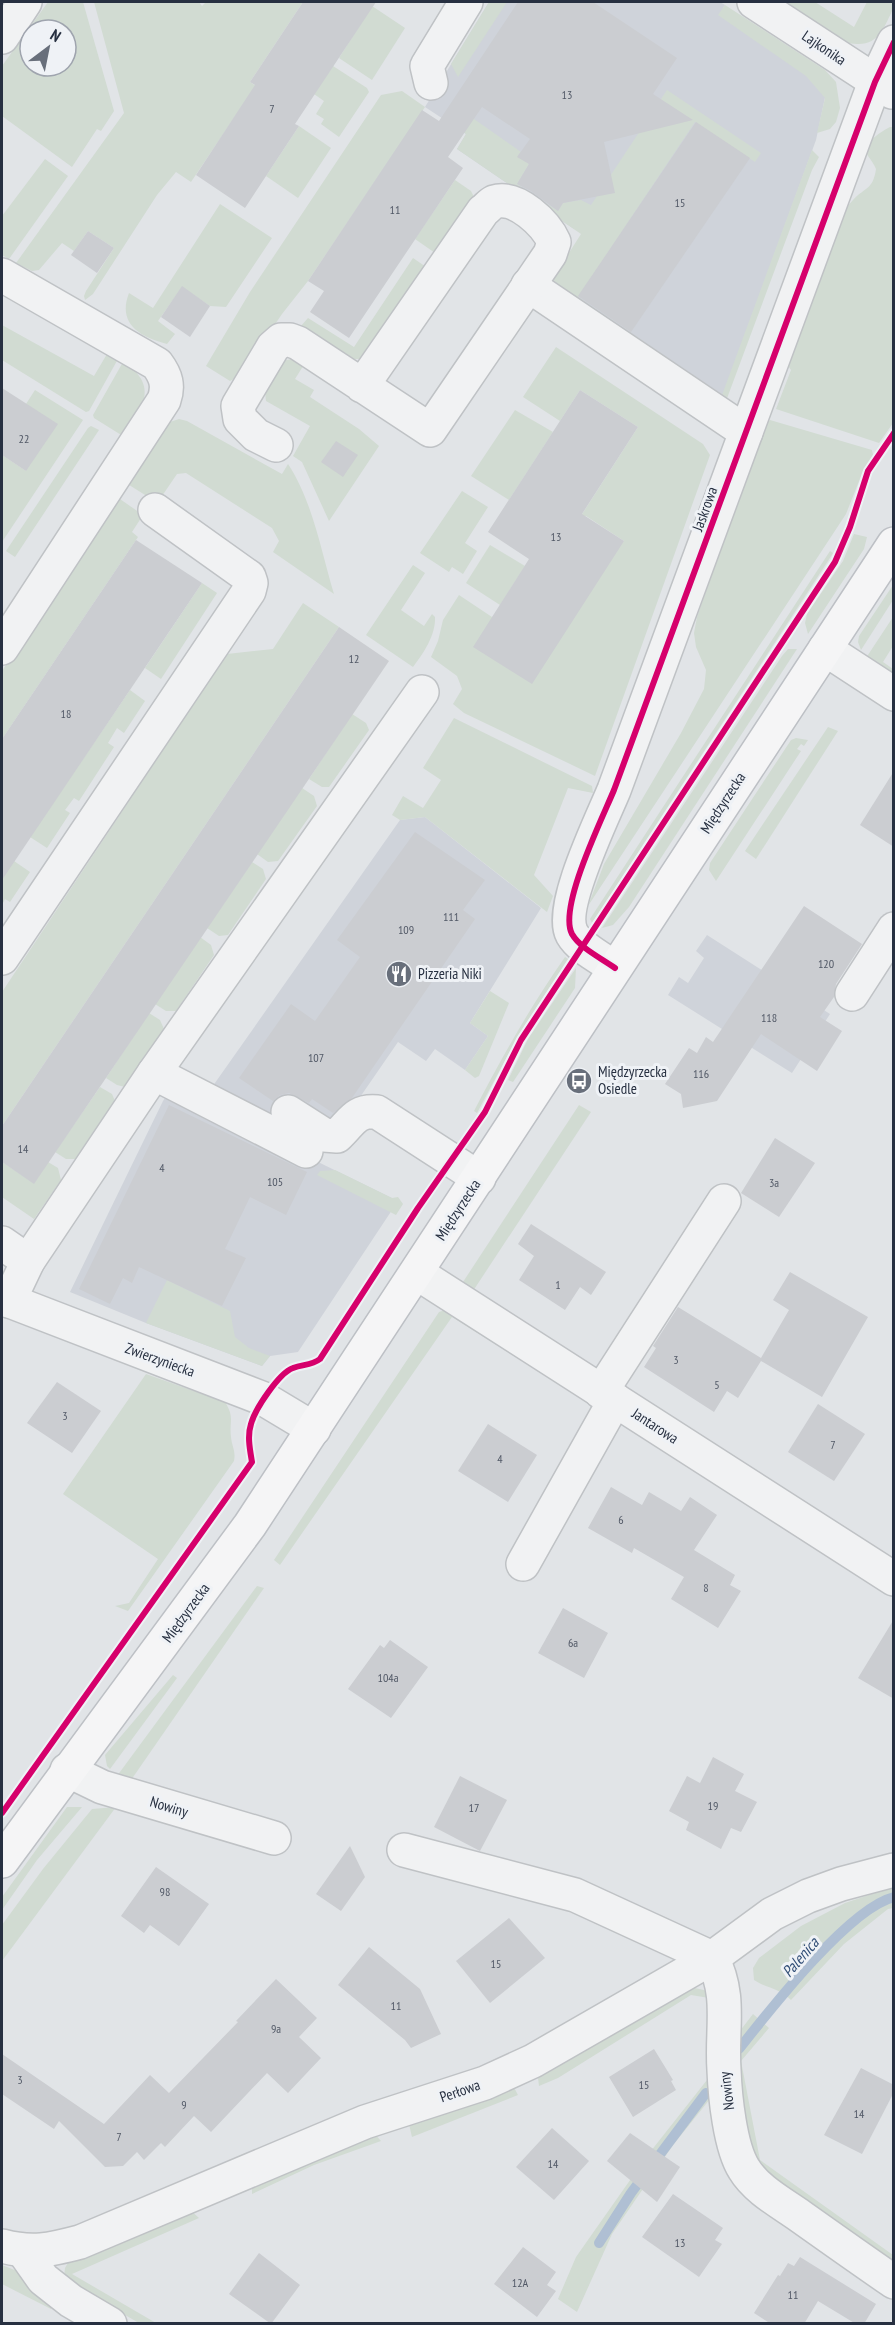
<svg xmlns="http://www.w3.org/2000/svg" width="895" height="2325" viewBox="0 0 895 2325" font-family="'PT Sans Narrow',sans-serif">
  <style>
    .built { fill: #cfd3da }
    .green { fill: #d1dbd2; fill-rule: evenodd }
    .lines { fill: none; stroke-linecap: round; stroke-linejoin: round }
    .stream { stroke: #afbfd3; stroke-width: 10 }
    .building { fill: #cbcdd1 }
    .minor-casing { stroke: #bfc2c5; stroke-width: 36 }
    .major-casing { stroke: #bdc0c5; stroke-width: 36 }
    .minor { stroke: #f1f2f3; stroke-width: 33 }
    .major { stroke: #f5f5f6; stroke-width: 33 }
    .cycleway-casing { stroke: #eff2f6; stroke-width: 10 }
    .cycleway { stroke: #d6006c; stroke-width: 6 }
    .labels { text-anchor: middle; stroke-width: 6; stroke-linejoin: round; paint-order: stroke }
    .number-label { font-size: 12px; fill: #515866 }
    .street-label { font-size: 15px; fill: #273041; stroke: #eff2f6 }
    .poi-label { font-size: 15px; fill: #273041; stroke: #eff2f6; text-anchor: start }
    .water-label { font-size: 16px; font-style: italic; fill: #304d76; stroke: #eff2f6 }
  </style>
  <rect width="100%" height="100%" fill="#e1e4e7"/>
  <g class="built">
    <path d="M489 2H720L725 5 723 8 827 88 816 140 723 395 577 297 610 249 577 225 574 229 457 149 466 134 425 107Z"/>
    <path d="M425 817 541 908 470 1023 488 1036 465 1070 435 1049 426 1061 398 1042 316 1161 398 1201 298 1352 270 1356 262 1366 146 1323 70 1292 163 1101 181 1074 210 1090 400 820Z"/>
    <path d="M707 935 830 1014 792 1073 668 995 679 977 688 983 704 958 696 951Z"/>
  </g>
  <g class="green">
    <path d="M48 2H83L114 111 101 131 97 129 72 167 2 116V66ZM30 30H66V66H30Z"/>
    <path d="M94 2H199L202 6 206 2H303L250 82 262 90 250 94 191 182 176 172 157 195 93 294 85 300 84 296 86 291 114 248 88 231 74 251 62 243 39 270 32 271 16 263 124 113Z"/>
    <path d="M489 2H507L458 77 451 64Z"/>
    <path d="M786 2H815L854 27 867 2H893L894 7C883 29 878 49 849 43Z"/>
    <path d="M725 5 825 70 836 82 840 108 836 122 830 129 817 133 825 98 806 76 718 15Z"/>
    <path d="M372 6 405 28 372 80 339 58Z"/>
    <path d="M333 66 367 88 369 92 339 137 321 124 324 119 316 114 324 101 314 94Z"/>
    <path d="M667 90 761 153 755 162 695 122 578 297 722 395 812 150 819 157 812 170 726 401 557 292 553 278 581 234 457 149 466 134 442 118 474 119 521 152 518 155 529 164 517 184 558 211 563 203 581 200 591 205Z"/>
    <path d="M402 91 425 107 308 281 282 314 240 376 230 381 206 366 250 292 381 95Z"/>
    <path d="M299 126 331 148 298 198 266 176Z"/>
    <path d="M890 127H893V423L879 443 776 409 791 370 786 363 840 217C844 212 848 205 853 200 865 187 873 190 876 169 874 164 871 160 868 156 861 143 881 132 890 127Z"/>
    <path d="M45 159 68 176 9 259 2 255V216Z"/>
    <path d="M455 180 471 191 474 197 438 255 415 239Z"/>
    <path d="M220 204 272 238 226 307 210 306 182 287 158 321 175 334 167 344C140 337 117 324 129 293L153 308Z"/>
    <path d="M413 258 429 269 361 359H351L301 326 308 318 354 347Z"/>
    <path d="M2 325 94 376 107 354 118 359 89 411 86 412 2 360Z"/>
    <path d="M556 347 703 444 710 455 595 776 464 713 453 704 462 689 457 676 431 657 438 641 443 620 459 595 492 617 624 541 586 516 577 522 638 427 580 390 560 421 523 397Z"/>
    <path d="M296 358 305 363 295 379 314 390 310 397 359 429 379 446 329 521 302 462 293 456 310 426 266 401C263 385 273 374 282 361Z"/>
    <path d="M123 362C160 385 142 408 126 438L94 418 93 415Z"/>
    <path d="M35 390 83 420 2 542V455L26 471V404Z"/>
    <path d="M515 410 553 432 509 500 471 476Z"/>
    <path d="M179 419 187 421 282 474 288 464C313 502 321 551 334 594L273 552 279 541 272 528 186 473 177 474 162 496 153 500 126 483 167 423Z"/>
    <path d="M770 420 872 450 873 455 863 471 846 514 588 906 604 864 681 733 704 689 706 670 696 647 694 633 697 617 764 426Z"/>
    <path d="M91 426 99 430 15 557 6 551 88 428Z"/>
    <path d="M462 491 488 507 465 543 477 551 463 574 452 567 449 572 420 553Z"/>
    <path d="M117 497 143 515 132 532 138 537 2 739V671Z"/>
    <path d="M854 534 867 537 864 549 808 634 805 623 807 614 843 561Z"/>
    <path d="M490 545 525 566 500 605 466 583Z"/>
    <path d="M830 551 833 553 828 561 592 923 590 919Z"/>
    <path d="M413 565 425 573 401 610 424 626 432 614 435 617C436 635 423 654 413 667L366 635Z"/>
    <path d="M202 583 217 593 161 679 145 668Z"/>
    <path d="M893 585V600L861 650 858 642 859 636Z"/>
    <path d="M303 603 339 627 2 1126V992L227 654 273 649Z"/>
    <path d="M893 617V646L883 662 893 669V677L866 658Z"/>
    <path d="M788 649H797L629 907 613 925 602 928 782 656Z"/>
    <path d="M130 690 145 701 124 733 117 728 108 743 114 747 79 801 74 798 65 810 70 813 47 848 30 837Z"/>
    <path d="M352 714 366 723 369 730 329 787H322L309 779Z"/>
    <path d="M454 718 592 786 593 793 568 788 534 875 553 896 547 912 425 817 400 820 392 815 403 796 423 808 441 780 423 768Z"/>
    <path d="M828 727 838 731 756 859 745 851Z"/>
    <path d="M796 738 808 740 804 746 801 744 797 749 801 751 716 881 709 870 710 863 791 740Z"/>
    <path d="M302 788 314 796 317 806 278 861 268 862 257 854Z"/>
    <path d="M14 861 30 872 10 902 5 899 2 905V879Z"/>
    <path d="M252 862 263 869 266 879 228 935 219 936 207 928Z"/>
    <path d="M200 937 211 945 214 955 176 1011H166L155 1004Z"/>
    <path d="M565 957 568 959 519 1034 477 1113 474 1111C502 1057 530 1007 565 957Z"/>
    <path d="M576 968 575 988 513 1082 508 1080 528 1039Z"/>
    <path d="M490 991 509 1003 479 1076 475 1078 465 1070 488 1036 470 1023Z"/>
    <path d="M149 1013 160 1020 164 1029 125 1087 117 1085 106 1078Z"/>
    <path d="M100 1087 112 1094 115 1101 75 1159H66L55 1152Z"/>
    <path d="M579 1105 591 1112 473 1291 466 1288 463 1282Z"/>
    <path d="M2 1162 34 1183 48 1162 58 1168 61 1180 34 1219 2 1197Z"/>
    <path d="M335 1170 392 1198 398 1197 403 1204 396 1215 317 1175 320 1171Z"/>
    <path d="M167 1280 230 1311 235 1337 249 1348 270 1356 262 1366 146 1323Z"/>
    <path d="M445 1310 524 1357 525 1363 452 1317 280 1565 274 1560 439 1312Z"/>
    <path d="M146 1374 225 1402C235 1418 229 1421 231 1437 232 1447 236 1451 234 1461L128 1611 115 1606 129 1603 158 1559 63 1494Z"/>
    <path d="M257 1586 264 1588 129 1783 117 1776Z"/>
    <path d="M173 1675 177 1678 110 1769 107 1766 105 1755Z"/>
    <path d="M67 1807H82L37 1860 2 1910V1897Z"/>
    <path d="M116 1807 2 1961V1925L43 1869 92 1809Z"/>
    <path d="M893 1887V1908L888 1909 844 1944 791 2000C779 1988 768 1989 754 1980L753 1968 759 1958 801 1926 845 1903Z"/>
    <path d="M686 1986 708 1991 709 1998 691 1995 558 2078 539 2086 537 2070Z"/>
    <path d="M753 2014 769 2028 741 2061 760 2160 893 2255V2267L770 2181 746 2141 736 2036Z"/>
    <path d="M510 2080 518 2095 412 2137 408 2120Z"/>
    <path d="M707 2080 710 2099 673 2145 612 2234 577 2312 558 2299 576 2257 647 2156Z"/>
    <path d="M374 2133 381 2141 314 2165 252 2194V2181Z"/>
    <path d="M189 2209 199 2218 72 2274 156 2323H139L71 2284 64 2277 65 2268 69 2261Z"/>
    <path d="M2 2265 17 2271 53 2305 51 2309 2 2284Z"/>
  </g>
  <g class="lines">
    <g class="stream">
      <path d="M739 2049C769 2011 849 1908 894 1897"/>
      <path d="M599 2243 631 2193 706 2093"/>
    </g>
  </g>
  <g class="building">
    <path d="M303 2H376L295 124 299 126 245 208 196 175 255 85 250 82Z"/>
    <path d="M518 2H593L677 58 653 94 693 120 604 142 615 193 563 203 558 211 531 191 517 184 529 164 517 157 530 139 482 107 448 157 463 168 349 338 310 312 324 291 308 281 422 110 439 121Z"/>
    <path d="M696 122 750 158 631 332 578 296Z"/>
    <path d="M88 231 114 248 97 273 71 255Z"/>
    <path d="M182 286 210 306 190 337 161 317Z"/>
    <path d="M2 388 58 424 26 471 2 455Z"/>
    <path d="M580 390 638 427 582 514 624 541 532 684 473 647 529 559 488 532Z"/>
    <path d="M336 441 358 455 343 477 321 462Z"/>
    <path d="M136 540 202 583 2 880V739Z"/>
    <path d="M339 627 389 661 34 1184 2 1162V1126Z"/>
    <path d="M894 771V847L860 825Z"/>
    <path d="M415 832 485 880 463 910 475 919 352 1098 333 1113 312 1099 309 1103 289 1093 280 1095 273 1101 239 1078 291 1004 315 1021 360 957 337 940Z"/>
    <path d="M804 906 862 944 836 984 834 997 820 1017 842 1031 817 1071 761 1034 717 1101 683 1108 681 1094 665 1084 689 1048 697 1053 706 1037 713 1042Z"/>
    <path d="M169 1105 307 1172 286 1215 250 1197 225 1249 246 1258 222 1306 139 1267 132 1283 123 1278 110 1304 79 1289Z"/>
    <path d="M775 1138 815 1163 779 1217 741 1193Z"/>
    <path d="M531 1224 606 1272 591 1295 580 1287 565 1310 519 1280 534 1256 518 1244Z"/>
    <path d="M790 1272 868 1317 822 1397 761 1361 738 1398 727 1391 714 1412 644 1367 656 1348 653 1346 678 1307 761 1358 789 1310 773 1300Z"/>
    <path d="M57 1382 101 1411 72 1453 27 1423Z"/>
    <path d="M818 1404 865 1434 834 1481 788 1452Z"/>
    <path d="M488 1424 537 1455 508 1502 458 1471Z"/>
    <path d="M611 1487 642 1505 649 1492 681 1511 690 1497 717 1515 694 1550 735 1575 730 1585 741 1591 718 1628 671 1599 684 1577 634 1548 632 1553 588 1528Z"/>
    <path d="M563 1608 608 1633 584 1678 538 1653Z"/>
    <path d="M894 1619V1699L858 1678Z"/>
    <path d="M390 1640 428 1667 391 1718 348 1689 380 1645 384 1648Z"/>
    <path d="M713 1757 744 1774 735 1791 757 1802 741 1832 731 1828 721 1849 686 1830 689 1822 669 1811 687 1776 700 1783Z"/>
    <path d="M460 1776 507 1800 480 1851 434 1827Z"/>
    <path d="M350 1846 365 1877 341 1911 316 1894Z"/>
    <path d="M156 1867 209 1904 179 1946 150 1925 144 1933 121 1916Z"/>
    <path d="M509 1918 545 1958 490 2003 456 1961Z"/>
    <path d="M369 1947 420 1989 441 2034 411 2048 405 2040 338 1985Z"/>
    <path d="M276 1979 317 2018 299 2037 321 2058 288 2093 267 2073 211 2132 194 2116 165 2147 161 2143 144 2160 137 2152 123 2166 105 2167 59 2121 54 2129 2 2094V2054L104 2124 150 2075 169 2093 238 2022 236 2021Z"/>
    <path d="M654 2049 673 2080 671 2081 676 2090 633 2117 609 2077Z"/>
    <path d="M861 2068 894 2085V2092L862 2154 824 2135Z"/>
    <path d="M552 2128 589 2161 554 2200 516 2167Z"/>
    <path d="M630 2133 680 2167 657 2202 607 2161Z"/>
    <path d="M673 2194 723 2228 715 2240 722 2244 699 2277 642 2237Z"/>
    <path d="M523 2247 556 2272 547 2285 556 2291 537 2317 494 2284Z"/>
    <path d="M259 2253 300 2285 271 2324 229 2294Z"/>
    <path d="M800 2257 876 2304 864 2324H856L818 2301 804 2324H771L754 2313 778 2275 780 2276 788 2263 794 2266Z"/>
  </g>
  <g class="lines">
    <g class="minor-casing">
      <g id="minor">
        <path d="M754 2 892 92"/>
        <path d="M2 37 25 2"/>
        <path d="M431 83 427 66 466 2"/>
        <path d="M2 275 157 364C166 376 169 386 164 400L2 648"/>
        <path d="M528 285 746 432"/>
        <path d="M276 445 256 435 240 419 238 406 273 347 281 340H290L298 343 430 430 550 254 554 242C546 224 517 195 494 202 490 204 487 208 483 211L362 386"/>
        <path d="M825 649 894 694"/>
        <path d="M2 958 249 591 251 583 249 577 155 510"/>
        <path d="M615 968C601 958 580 948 572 934 558 908 602 819 614 790L875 82 894 42"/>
        <path d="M852 994 894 929"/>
        <path d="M154 1073 306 1151"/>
        <path d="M288 1112 324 1135 337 1136C352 1122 355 1110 377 1112L479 1178"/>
        <path d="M2 1243 28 1261"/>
        <path d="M417 1273 894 1579"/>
        <path d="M2 1298 264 1399 314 1429"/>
        <path d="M9 1301 28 1261 154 1073 422 692"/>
        <path d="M601 1392 724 1201"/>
        <path d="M523 1564 615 1400"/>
        <path d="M67 1770 102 1787 274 1838"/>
        <path d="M404 1850 575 1895 712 1958C732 1996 721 2029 724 2070 725 2096 730 2147 744 2169 756 2189 780 2202 800 2216 831 2238 862 2260 894 2282"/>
        <path d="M2 2246C32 2254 50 2250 80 2242L365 2122 485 2083 533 2061 712 1958 772 1914 808 1896 841 1884 894 1870"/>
        <path d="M24 2252 43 2279 71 2301 110 2324"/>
      </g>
    </g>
    <g class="major-casing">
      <path id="major" d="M2 1861 250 1525 894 544"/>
    </g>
    <use href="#minor" class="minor"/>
    <use href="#major" class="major"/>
    <g class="cycleway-casing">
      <g id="cycleway">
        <path d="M615 968C601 958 580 948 572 934 558 908 602 819 614 790L875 82 894 42"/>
        <path d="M2 1813 252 1462C250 1450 247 1436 251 1424 255 1409 279 1373 293 1368 303 1364 311 1366 320 1359L418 1208 485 1112 521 1040 835 562 850 527 868 471 894 433"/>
      </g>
    </g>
    <use href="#cycleway" class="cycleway"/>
  </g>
  <defs>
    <g id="restaurant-disc" transform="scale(1.35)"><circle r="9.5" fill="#686f7b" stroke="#eff2f6"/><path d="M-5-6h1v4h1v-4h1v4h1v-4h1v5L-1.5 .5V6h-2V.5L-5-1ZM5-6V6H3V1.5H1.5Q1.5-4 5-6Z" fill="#fff"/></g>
    <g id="bus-disc" transform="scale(1.35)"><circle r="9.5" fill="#686f7b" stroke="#eff2f6"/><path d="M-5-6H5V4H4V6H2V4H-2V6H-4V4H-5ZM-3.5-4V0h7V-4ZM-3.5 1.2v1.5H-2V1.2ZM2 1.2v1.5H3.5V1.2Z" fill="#fff"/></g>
  </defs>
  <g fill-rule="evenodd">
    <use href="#restaurant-disc" x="399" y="974"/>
    <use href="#bus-disc" x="579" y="1081"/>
  </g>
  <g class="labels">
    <g class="number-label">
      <text x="567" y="99">13</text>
      <text x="272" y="113">7</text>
      <text x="680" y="207">15</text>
      <text x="395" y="214">11</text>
      <text x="24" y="443">22</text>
      <text x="556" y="541">13</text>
      <text x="354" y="663">12</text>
      <text x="66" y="718">18</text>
      <text x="451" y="921">111</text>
      <text x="406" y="934">109</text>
      <text x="826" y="968">120</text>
      <text x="769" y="1022">118</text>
      <text x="316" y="1062">107</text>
      <text x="701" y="1078">116</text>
      <text x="23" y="1153">14</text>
      <text x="162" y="1172">4</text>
      <text x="275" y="1186">105</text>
      <text x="774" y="1187">3a</text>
      <text x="558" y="1289">1</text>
      <text x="676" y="1364">3</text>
      <text x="717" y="1389">5</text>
      <text x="65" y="1420">3</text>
      <text x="833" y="1449">7</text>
      <text x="500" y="1463">4</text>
      <text x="621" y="1524">6</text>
      <text x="706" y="1592">8</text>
      <text x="573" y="1647">6a</text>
      <text x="388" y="1682">104a</text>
      <text x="713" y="1810">19</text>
      <text x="474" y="1812">17</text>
      <text x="165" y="1896">98</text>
      <text x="496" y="1968">15</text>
      <text x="396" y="2010">11</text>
      <text x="276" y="2033">9a</text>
      <text x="20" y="2084">3</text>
      <text x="644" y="2089">15</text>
      <text x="184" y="2109">9</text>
      <text x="859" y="2118">14</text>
      <text x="119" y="2141">7</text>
      <text x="553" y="2168">14</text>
      <text x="680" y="2247">13</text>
      <text x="520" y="2287">12A</text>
      <text x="793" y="2299">11</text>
    </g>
    <g class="street-label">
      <text transform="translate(824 48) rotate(34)" y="5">Lajkonika</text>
      <text transform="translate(705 509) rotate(-70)" y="5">Jaskrowa</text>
      <text transform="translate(723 803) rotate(-57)" y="5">Międzyrzecka</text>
      <text transform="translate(458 1210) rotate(-57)" y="5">Międzyrzecka</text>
      <text transform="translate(160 1360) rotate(20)" y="5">Zwierzyniecka</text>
      <text transform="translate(655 1426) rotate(33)" y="5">Jantarowa</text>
      <text transform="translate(186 1613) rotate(-54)" y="5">Międzyrzecka</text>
      <text transform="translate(169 1807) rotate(17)" y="5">Nowiny</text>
      <text transform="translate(460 2091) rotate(-19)" y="5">Perłowa</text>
      <text transform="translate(727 2091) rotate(-97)" y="5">Nowiny</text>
    </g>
    <g class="poi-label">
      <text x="418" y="979">Pizzeria Niki</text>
      <text x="598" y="1077">Międzyrzecka<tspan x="598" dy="17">Osiedle</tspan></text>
    </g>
    <g class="water-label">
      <text transform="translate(800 1957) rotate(-49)" y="6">Palenica</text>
    </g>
  </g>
  <rect width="895" height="2325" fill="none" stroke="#273041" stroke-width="6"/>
  <g transform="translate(48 48) rotate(32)"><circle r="28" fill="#eff2f6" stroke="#9fa4ae" stroke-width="1.5"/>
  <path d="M0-4.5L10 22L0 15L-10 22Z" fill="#686f7b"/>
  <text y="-9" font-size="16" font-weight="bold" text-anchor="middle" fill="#273041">N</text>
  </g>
</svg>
